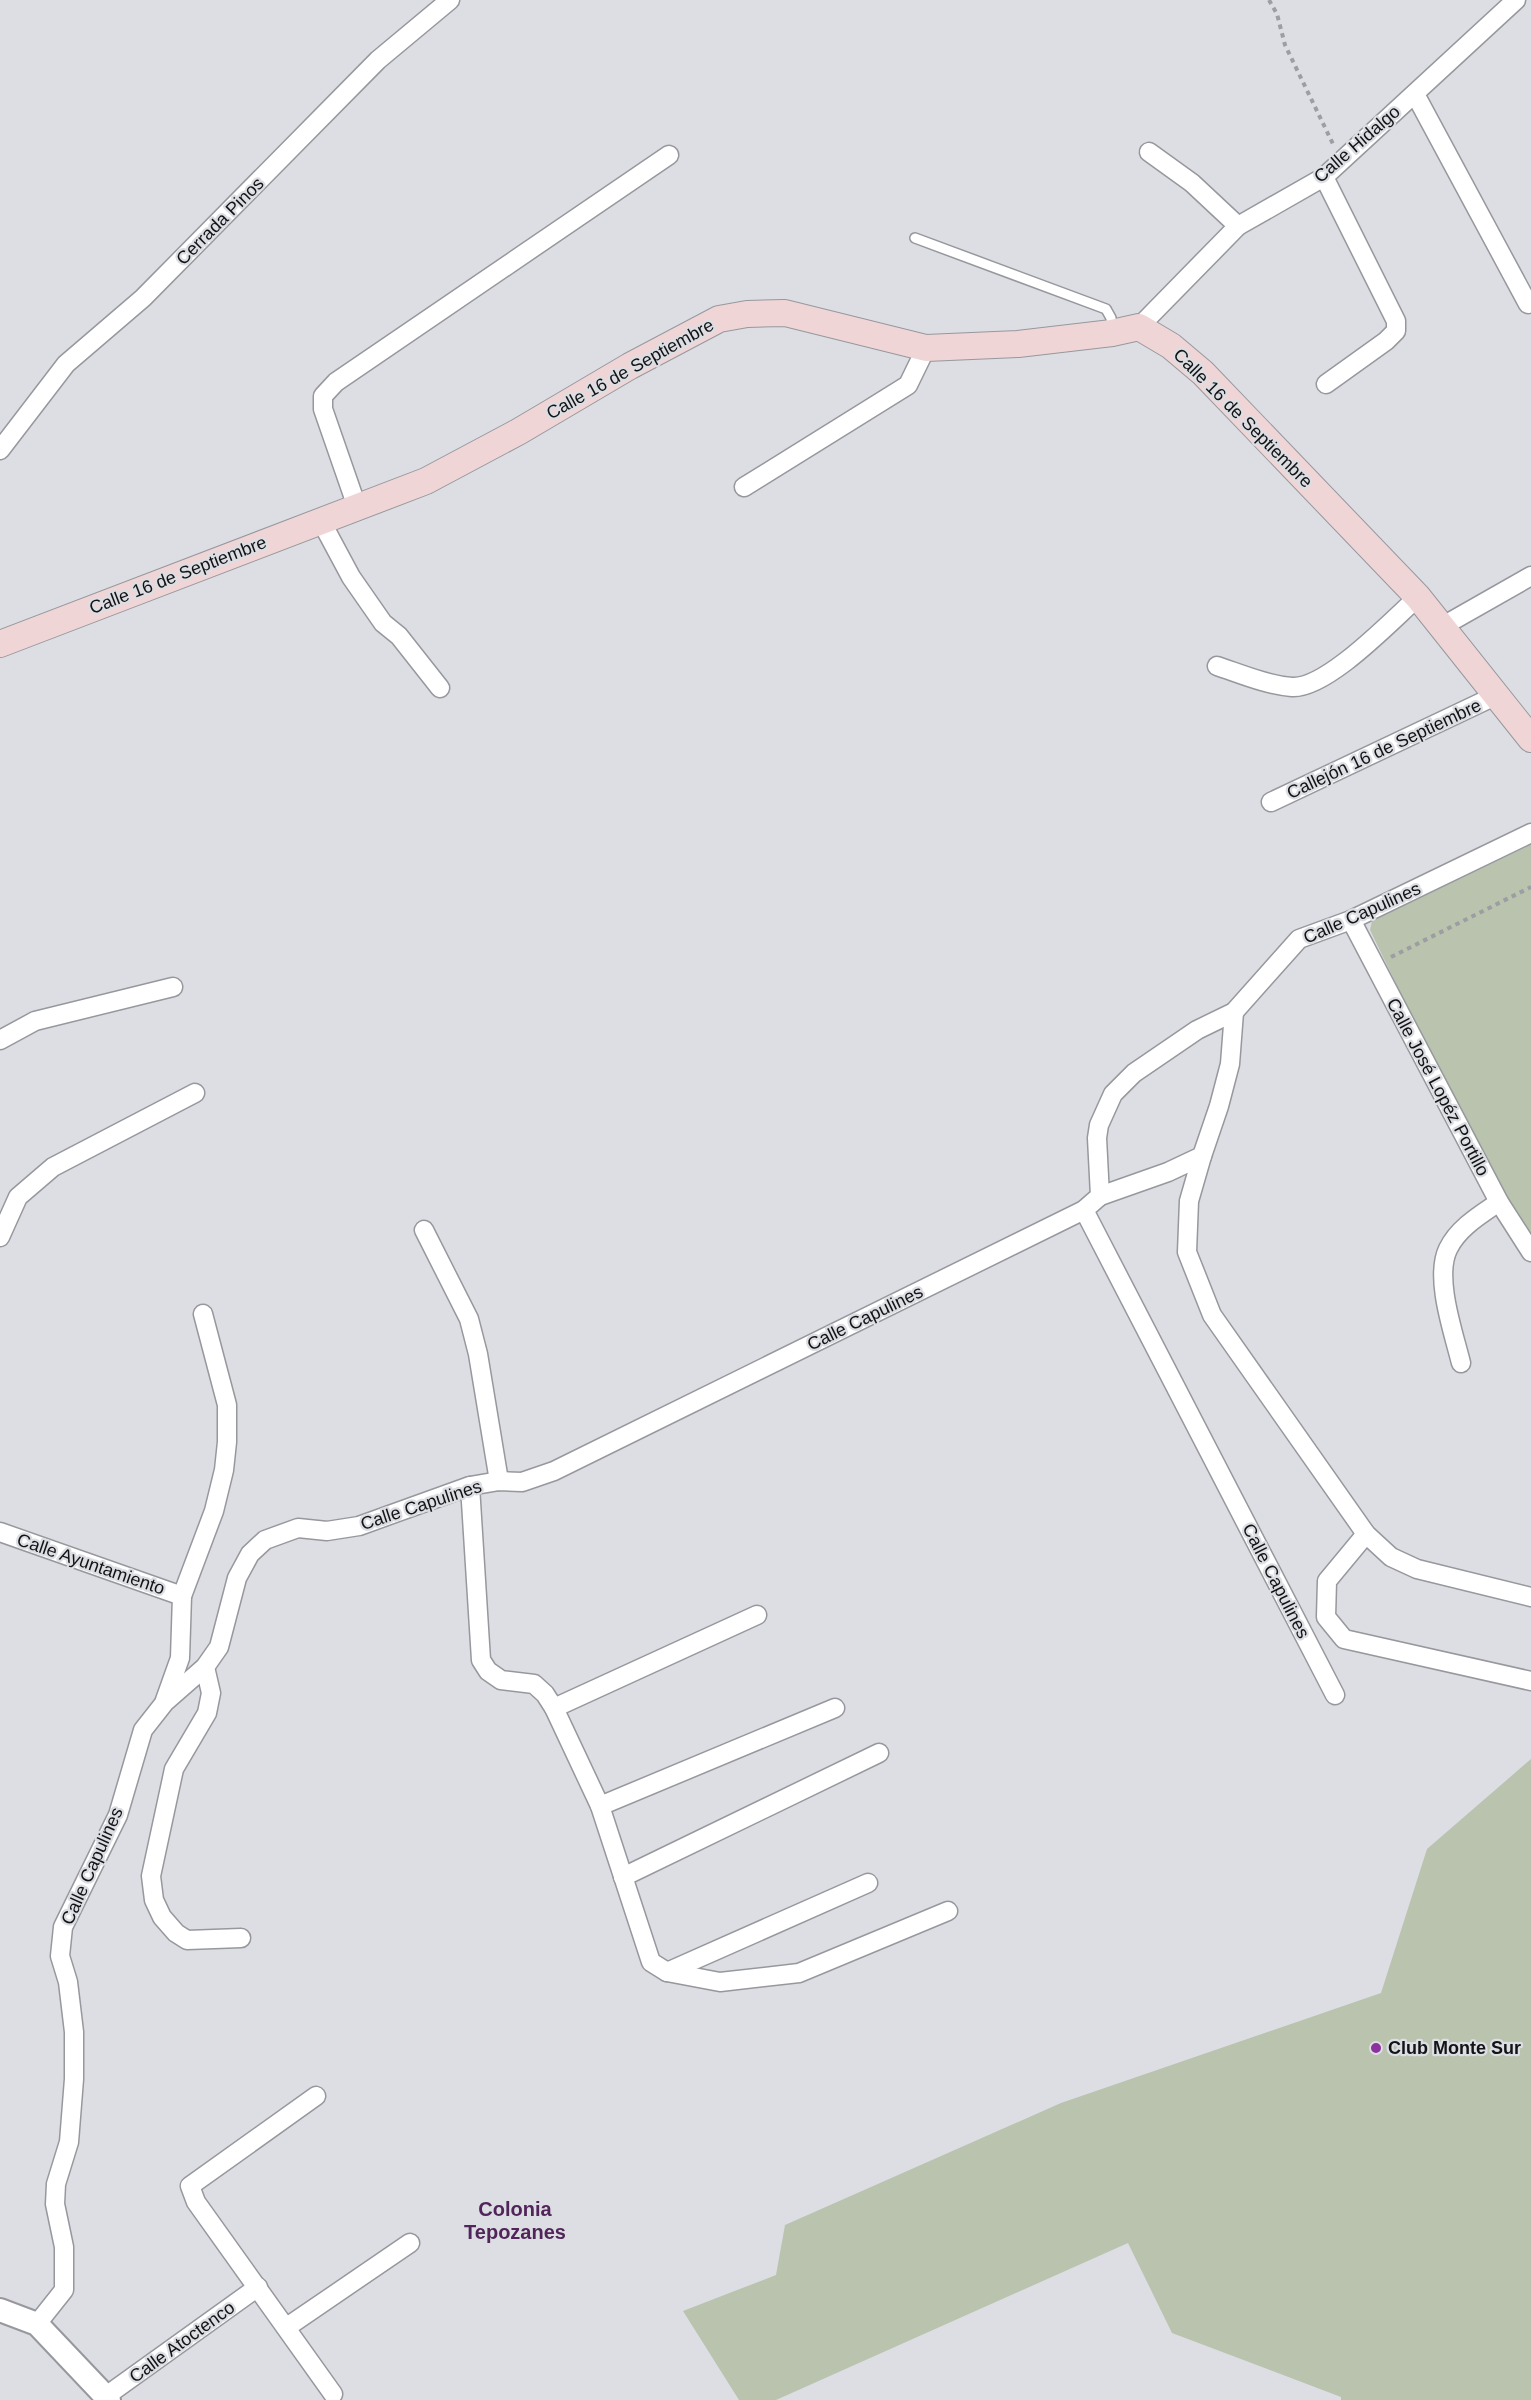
<svg xmlns="http://www.w3.org/2000/svg" width="1531" height="2400" viewBox="0 0 1531 2400" font-family="Arial,sans-serif">
  <style>
    .green { fill: #b9c3ae }
    .lines { fill: none; stroke-linecap: round; stroke-linejoin: round }
    .service-casing { stroke: #96989d; stroke-width: 12 }
    .minor-casing { stroke: #96989d; stroke-width: 21 }
    .tertiary-casing { stroke: #96989d; stroke-width: 26 }
    .secondary-casing { stroke: #96989d; stroke-width: 28 }
    .path { stroke: #9d9ea2; stroke-width: 4; stroke-dasharray: 4.5 4.5; stroke-linecap: butt }
    .service { stroke: #fff; stroke-width: 9 }
    .minor { stroke: #fff; stroke-width: 18 }
    .tertiary { stroke: #fff; stroke-width: 22 }
    .secondary { stroke: #f0d5d6; stroke-width: 26 }
    .poi-dot { fill: #8c329e; stroke: #dcdee3; stroke-width: 2 }
    .labels { text-anchor: middle; stroke-width: 4.5; stroke-linejoin: round; paint-order: stroke }
    .street-label { font-size: 18px; fill: #121315; stroke: #dcdee3 }
    .poi-label { font-size: 18px; font-weight: bold; fill: #121315; stroke: #dcdee3; text-anchor: start }
    .neighbourhood-label { font-size: 20px; font-weight: bold; fill: #512559; stroke: #dcdee3 }
  </style>
  <rect width="100%" height="100%" fill="#dcdee3"/>
  <g class="green">
    <path d="M1531 844V1257L1528 1256 1370 930 1372 921Z"/>
    <path d="M1531 1759V2400H1341V2397L1172 2333 1128 2243 776 2400H739L683 2311 776 2275 785 2225 1061 2103 1381 1993 1427 1849Z"/>
  </g>
  <g class="lines">
    <g class="service-casing">
      <path id="service" d="M915 238 1106 309 1111 318 1112 330"/>
    </g>
    <g class="minor-casing">
      <g id="minor">
        <path d="M1415 94 1528 304"/>
        <path d="M1149 152 1192 183 1238 226"/>
        <path d="M1324 177 1396 321V331L1386 341 1326 384"/>
        <path d="M1139 327 1238 226 1324 177 1516 0"/>
        <path d="M0 450 66 364 143 298 378 60 450 0"/>
        <path d="M744 487 908 385 926 348"/>
        <path d="M357 507 323 409V396L336 382 669 155"/>
        <path d="M321 521 351 577 383 623 399 636 440 688"/>
        <path d="M1443 626 1531 576"/>
        <path d="M1217 666C1241 674 1267 685 1292 687 1327 689 1392 620 1418 597"/>
        <path d="M1271 802 1497 695"/>
        <path d="M1351 920 1499 1202 1531 1252"/>
        <path d="M0 1040 35 1021 173 987"/>
        <path d="M1202 1156 1189 1201 1187 1252 1212 1315 1366 1534 1391 1557 1417 1569 1531 1597"/>
        <path d="M1100 1196 1168 1172 1202 1156 1219 1106 1230 1064 1234 1012"/>
        <path d="M1084 1210 1335 1695"/>
        <path d="M424 1230 469 1319 478 1354 499 1481"/>
        <path d="M0 1237 18 1197 53 1167 195 1093"/>
        <path d="M1461 1363C1454 1334 1434 1278 1448 1249 1458 1228 1480 1215 1499 1202"/>
        <path d="M470 1486 481 1660 488 1671 501 1680 534 1684 545 1694 554 1708 600 1806 651 1962 667 1972 868 1883"/>
        <path d="M0 1532 182 1596 180 1658 165 1700"/>
        <path d="M1366 1534 1327 1581 1326 1617 1344 1639 1531 1681"/>
        <path d="M182 1596 214 1511 224 1470 227 1442V1405L203 1314"/>
        <path d="M205 1667 211 1693 207 1713 174 1769 151 1876 154 1900 162 1917 176 1933 187 1940 241 1938"/>
        <path d="M554 1708 757 1615"/>
        <path d="M600 1806 835 1708"/>
        <path d="M623 1877 879 1753"/>
        <path d="M667 1972 720 1982 799 1973 948 1911"/>
        <path d="M316 2096 190 2186 196 2202 333 2394"/>
        <path d="M37 2324 64 2290V2247L55 2204 56 2184 69 2142 74 2079V2032L68 1982 60 1956 63 1927 118 1815 143 1730 165 1702 205 1667 219 1647 237 1578 250 1554 265 1540 298 1528 327 1531 359 1526 470 1486 499 1481 522 1482 554 1471 1084 1210 1100 1196 1097 1138 1099 1125 1113 1094 1134 1073 1197 1030 1234 1012 1299 939 1351 920 1531 833"/>
        <path d="M287 2327 410 2243"/>
        <path d="M106 2396 258 2287"/>
      </g>
    </g>
    <g class="tertiary-casing">
      <path id="tertiary" d="M0 2310 37 2324 109 2400"/>
    </g>
    <g class="secondary-casing">
      <path id="secondary" d="M0 644 426 481 518 432 630 366 719 319 747 314 785 313 926 348 1018 344 1112 333 1139 327 1171 346 1203 373 1418 597 1531 739"/>
    </g>
    <g class="path">
      <path d="M1269 0 1277 14 1285 45 1333 144"/>
      <path d="M1391 957 1531 887"/>
    </g>
    <use href="#service" class="service"/>
    <use href="#minor" class="minor"/>
    <use href="#tertiary" class="tertiary"/>
    <use href="#secondary" class="secondary"/>
  </g>
  <circle class="poi-dot" cx="1376" cy="2048" r="6"/>
  <g class="labels">
    <g class="street-label">
      <text transform="translate(1357 144) rotate(-41)" y="6">Calle Hidalgo</text>
      <text transform="translate(220 221) rotate(-45)" y="6">Cerrada Pinos</text>
      <text transform="translate(630 369) rotate(-29)" y="6">Calle 16 de Septiembre</text>
      <text transform="translate(1243 418) rotate(45)" y="6">Calle 16 de Septiembre</text>
      <text transform="translate(178 575) rotate(-21)" y="6">Calle 16 de Septiembre</text>
      <text transform="translate(1384 749) rotate(-25)" y="6">Callejón 16 de Septiembre</text>
      <text transform="translate(1362 913) rotate(-24)" y="6">Calle Capulines</text>
      <text transform="translate(1438 1087) rotate(62)" y="6">Calle José Lopéz Portillo</text>
      <text transform="translate(865 1318) rotate(-26)" y="6">Calle Capulines</text>
      <text transform="translate(421 1505) rotate(-18)" y="6">Calle Capulines</text>
      <text transform="translate(91 1564) rotate(19)" y="6">Calle Ayuntamiento</text>
      <text transform="translate(1276 1581) rotate(63)" y="6">Calle Capulines</text>
      <text transform="translate(92 1866) rotate(-66)" y="6">Calle Capulines</text>
      <text transform="translate(182 2342) rotate(-36)" y="6">Calle Atoctenco</text>
    </g>
    <g class="poi-label">
      <text x="1388" y="2054">Club Monte Sur</text>
    </g>
    <g class="neighbourhood-label">
      <text x="515" y="2216">Colonia<tspan x="515" dy="23">Tepozanes</tspan></text>
    </g>
  </g>
</svg>
